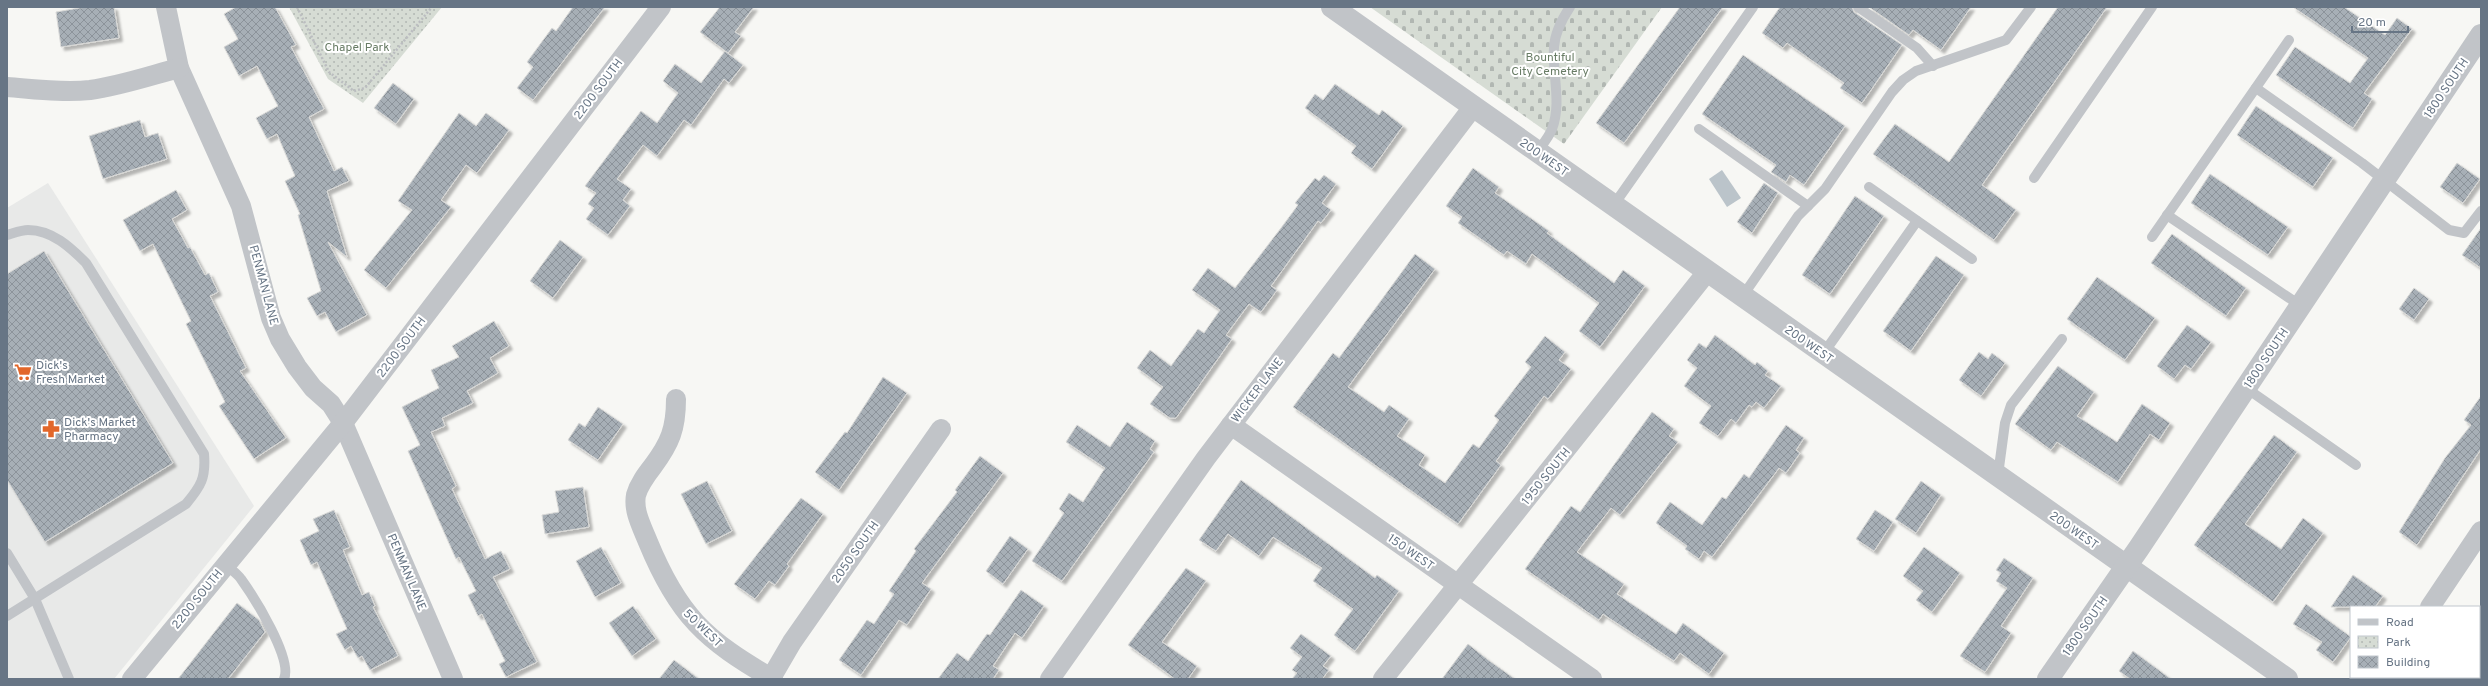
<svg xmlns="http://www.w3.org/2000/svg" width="2488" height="686" viewBox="0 0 2488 686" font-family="Overpass,sans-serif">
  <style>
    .built { fill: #e8e9e8 }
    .cemetery { fill: url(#cemetery-stones) }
    .park { fill: url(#park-dots) }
    .water { fill: #bbc4ca }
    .building { fill: url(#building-cross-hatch); stroke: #d9d9d7; filter: url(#shadow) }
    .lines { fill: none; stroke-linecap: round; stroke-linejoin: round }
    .path { stroke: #bbbdc0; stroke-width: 2.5; stroke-dasharray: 2 2; stroke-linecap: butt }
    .service { stroke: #c1c4c8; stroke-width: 10 }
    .minor { stroke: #c1c4c8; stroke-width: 20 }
    .tertiary { stroke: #c1c4c8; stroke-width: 22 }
    .labels { text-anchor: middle; stroke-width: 4; stroke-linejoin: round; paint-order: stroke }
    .park-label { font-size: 12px; fill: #687c65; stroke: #fff }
    .street-label { font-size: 12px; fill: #677585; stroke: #fff }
    .poi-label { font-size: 12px; fill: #677585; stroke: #fff; text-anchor: start }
  </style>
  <defs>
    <pattern id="cemetery-stones" width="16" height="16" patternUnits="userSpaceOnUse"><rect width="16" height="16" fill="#d6dcd4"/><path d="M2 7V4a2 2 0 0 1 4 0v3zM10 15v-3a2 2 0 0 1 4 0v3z" fill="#b1b7b2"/></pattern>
    <pattern id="park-dots" width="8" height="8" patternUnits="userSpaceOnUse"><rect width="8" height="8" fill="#d6dcd4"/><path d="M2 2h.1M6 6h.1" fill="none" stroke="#b1b7b2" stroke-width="1.8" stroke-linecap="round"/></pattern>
    <pattern id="building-cross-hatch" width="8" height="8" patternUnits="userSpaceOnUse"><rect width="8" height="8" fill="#a7afb6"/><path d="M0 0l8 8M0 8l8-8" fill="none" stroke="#8c939a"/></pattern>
    <filter id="shadow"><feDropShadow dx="3.5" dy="3.5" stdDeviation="1" flood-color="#0004"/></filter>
  </defs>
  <rect width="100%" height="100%" fill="#f7f7f4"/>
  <path class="built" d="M48 183 254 506 114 679H7V208Z"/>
  <path class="cemetery" d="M1370 7H1662L1564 144Z"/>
  <path class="park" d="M289 7H442L363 103 328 79Z"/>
  <path class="water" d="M1722 170 1741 198 1727 207 1709 179Z"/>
  <g class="building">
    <path d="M85 7H114L119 38 61 47 56 12Z"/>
    <path d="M236 7H275L296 45 291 47 324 109 309 117 334 171 342 167 349 181 327 191 347 257 328 242 367 315 336 332 325 312 317 316 307 298 321 291 298 215 300 214 285 181 295 176 277 134 267 139 256 118 278 106 257 66 239 76 224 47 238 39 224 14Z"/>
    <path d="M573 7H605L533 100 517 88 533 67 527 62 552 28 556 31Z"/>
    <path d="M720 7H754L735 32 741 36 728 53 700 32Z"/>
    <path d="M1680 7H1723L1624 143 1596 123Z"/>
    <path d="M1780 7H1852L1854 12 1902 45 1862 103 1840 88 1844 83 1787 43 1783 48 1762 33Z"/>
    <path d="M1869 7H1971L1941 50 1913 30 1909 35Z"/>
    <path d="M2058 7H2107L1982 185 2016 210 1994 240 1873 154 1895 124 1949 162Z"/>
    <path d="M2293 7H2344L2385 35 2397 18 2412 29 2364 93 2372 99 2353 128 2276 75 2295 47 2350 83 2368 58Z"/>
    <path d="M725 51 743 65 729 83 724 79 691 125 684 120 657 156 643 145 617 179 631 189 623 200 630 206 608 235 586 219 594 208 588 204 596 193 585 186 641 111 657 123 678 93 663 81 675 64 701 83Z"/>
    <path d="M1743 55 1845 126 1804 185 1790 175 1786 182 1771 172 1776 165 1702 114Z"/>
    <path d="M393 83 414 99 396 124 374 108Z"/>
    <path d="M1335 84 1379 115 1382 110 1403 126 1372 169 1351 153 1356 146 1305 108 1315 94 1323 100Z"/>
    <path d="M2256 106 2333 158 2313 187 2237 135Z"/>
    <path d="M459 113 476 126 486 113 509 130 477 173 466 165 441 200 451 207 386 288 364 270 412 210 398 201Z"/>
    <path d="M140 120 145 137 158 133 167 159 103 179 89 136Z"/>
    <path d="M2457 163 2480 179 2463 203 2440 187Z"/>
    <path d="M1473 168 1499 187 1495 193 1549 231 1547 233 1614 283 1623 270 1645 286 1600 347 1579 331 1599 303 1532 254 1526 264 1507 251 1504 255 1458 223 1462 217 1446 206Z"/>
    <path d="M2210 174 2288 227 2268 255 2191 203Z"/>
    <path d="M1324 175 1336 184 1322 203 1331 210 1321 223 1318 221 1271 286 1277 290 1261 312 1249 304 1226 335 1232 339 1176 418H1170L1150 404 1163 387 1137 368 1150 350 1171 366 1198 329 1204 333 1220 310 1192 290 1208 268 1235 288 1281 228 1298 205 1295 203 1315 178 1319 181Z"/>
    <path d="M1764 183 1778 193 1752 233 1737 222Z"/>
    <path d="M176 190 187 210 172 219 188 248 190 247 205 275 209 273 218 292 210 296 246 368 240 371 286 438 254 459 219 406 225 402 186 324 191 321 153 244 140 251 123 220Z"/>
    <path d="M1855 196 1884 216 1830 294 1802 275Z"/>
    <path d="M2481 228V268L2462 255Z"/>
    <path d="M2172 234 2246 288 2226 316 2151 263Z"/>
    <path d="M560 240 583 257 553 298 530 281Z"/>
    <path d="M44 251 173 463 45 542 7 480V274Z"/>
    <path d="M1415 254 1435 269 1348 387 1384 412 1389 405 1409 419 1397 436 1425 455 1419 465 1445 483 1473 444 1479 448 1499 420 1494 416 1531 367 1525 362 1545 336 1565 352 1559 360 1571 369 1548 399 1544 396 1496 461 1501 465 1458 524 1293 407 1333 353 1339 358Z"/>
    <path d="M1936 256 1964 275 1911 351 1883 331Z"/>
    <path d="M2097 277 2155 318 2125 360 2067 319Z"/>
    <path d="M2414 288 2429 299 2414 320 2399 309Z"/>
    <path d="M494 321 509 346 490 358 498 373 467 391 473 403 442 418 445 426 431 432 456 486 452 489 485 559 501 551 510 569 493 577 537 662 506 677 499 664 505 661 482 614 478 616 468 595 476 591 459 557 456 559 408 451 420 445 402 407 439 388 431 370 459 357 452 346Z"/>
    <path d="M2187 325 2211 342 2191 369 2185 365 2174 379 2157 366Z"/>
    <path d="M1715 335 1755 365 1757 362 1768 371 1765 375 1781 386 1764 408 1756 402 1752 407 1749 405 1736 423 1731 419 1718 436 1699 423 1711 406 1684 386 1697 368 1687 360 1699 343 1706 348Z"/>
    <path d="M1979 352 1988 359 1992 353 2005 363 1981 396 1959 380Z"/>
    <path d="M2058 366 2094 392 2077 416 2117 442 2142 404 2170 423 2159 440 2150 434 2118 482 2057 442 2051 450 2015 424Z"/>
    <path d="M883 377 907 393 839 490 815 472 845 432 847 433Z"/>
    <path d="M2481 396V449L2417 545 2399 532 2445 458 2471 425 2464 420Z"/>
    <path d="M598 407 623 424 598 460 568 440 579 423 585 427Z"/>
    <path d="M1652 412 1674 429 1669 436 1678 442 1620 515 1611 508 1577 552 1624 584 1617 594 1676 634 1683 623 1724 653 1709 674 1680 653 1674 661 1603 614 1599 620 1525 569 1571 506 1580 512Z"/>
    <path d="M1127 422 1155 441 1150 449 1154 452 1062 581 1032 561 1064 513 1059 509 1069 493 1083 502 1105 468 1066 442 1077 425 1110 447Z"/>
    <path d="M1786 425 1804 438 1796 450 1800 453 1786 473 1779 468 1712 557 1704 551 1699 559 1685 549 1687 546 1656 523 1670 502 1702 525 1722 497 1726 499 1744 474 1749 478Z"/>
    <path d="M2274 435 2297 452 2245 524 2281 549 2303 518 2323 533 2273 602 2194 545Z"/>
    <path d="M980 456 1003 473 922 583 931 589 907 625 899 620 861 675 839 660 867 620 874 624 894 594 889 591 916 551 914 549 957 492 955 490Z"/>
    <path d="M1241 480 1375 578 1377 575 1399 591 1355 651 1334 635 1353 609 1313 581 1322 568 1273 537 1259 556 1228 534 1216 551 1199 540Z"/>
    <path d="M707 481 732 531 706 544 681 494Z"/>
    <path d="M1921 481 1941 495 1916 533 1895 519Z"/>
    <path d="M583 487 589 527 545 534 542 515 559 512 555 491Z"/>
    <path d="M801 498 823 514 787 564 789 566 775 585 769 581 755 599 734 584Z"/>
    <path d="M334 510 350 547 343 550 362 595 369 592 375 606 373 607 398 656 370 670 362 656 358 658 351 646 345 650 336 634 347 629 317 562 311 565 300 540 319 531 313 519Z"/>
    <path d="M1875 510 1893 522 1874 551 1856 539Z"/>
    <path d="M1010 536 1028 549 1003 584 986 571Z"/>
    <path d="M601 547 621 583 595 597 576 561Z"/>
    <path d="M1924 547 1960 573 1932 612 1916 600 1923 591 1903 576Z"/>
    <path d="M2004 558 2033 578 2001 626 2011 633 1985 672 1960 656 2007 588 1996 581 2001 573 1996 570Z"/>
    <path d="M1186 568 1206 581 1162 642 1197 666 1188 679H1175L1128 645Z"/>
    <path d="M2353 575 2383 596 2375 607H2331Z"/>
    <path d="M1021 590 1044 606 1022 638 1015 633 993 666 999 670 993 679H938L957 653 968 661 987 634 990 635Z"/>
    <path d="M237 603 259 620 265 632 228 679H178Z"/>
    <path d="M2306 604 2351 637 2333 662 2316 650 2322 642 2293 624Z"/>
    <path d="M633 606 656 639 632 656 609 623Z"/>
    <path d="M1301 634 1331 656 1323 666 1329 670 1322 679H1292L1297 673 1292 670 1302 657 1290 648Z"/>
    <path d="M1468 644 1487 659 1515 679H1442Z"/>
    <path d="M2133 651 2171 679H2130L2119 671Z"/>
    <path d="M674 660 699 679H659Z"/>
  </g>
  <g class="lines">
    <path class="path" d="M297 7 329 72 354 91 365 88 432 7"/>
    <g class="service">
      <path d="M1858 7 1917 48 1933 66"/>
      <path d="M2256 88 2362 163 2449 230 2464 233 2481 211"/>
      <path d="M1699 129 1808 206"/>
      <path d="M1537 152C1542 145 1549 137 1552 129 1562 103 1552 74 1554 47 1555 32 1562 19 1570 7"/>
      <path d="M2034 178 2152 7"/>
      <path d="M1869 187 1972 259"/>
      <path d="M1613 206 1753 7"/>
      <path d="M2167 215 2301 306"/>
      <path d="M7 235C14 233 22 230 28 230 52 230 70 247 86 263L204 454C206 478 201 486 186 504L7 616"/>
      <path d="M2152 237 2289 40"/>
      <path d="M1742 297 1798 216 1825 189 1892 92 1903 80 1916 71 2006 40 2031 7"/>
      <path d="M1823 354 1917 221"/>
      <path d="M2246 388 2356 465"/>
      <path d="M1998 475 2005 423 2011 405 2062 339"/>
      <path d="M7 553 35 599 69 679"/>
      <path d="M225 564C230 569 237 573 241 579 254 597 293 659 284 679"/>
    </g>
    <g class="minor">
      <path d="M166 7 179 68 241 206 271 318 280 339 297 367 313 388 331 404 343 423 453 679"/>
      <path d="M7 87C34 89 62 93 90 90 120 86 149 76 179 68"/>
      <path d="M676 399C676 429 670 443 653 466 646 475 639 484 636 495 633 511 642 527 648 542 678 615 705 640 773 679"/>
      <path d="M1231 425 1592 679"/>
      <path d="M2430 607 2481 531"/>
      <path d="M771 678 792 642 941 429"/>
      <path d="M132 679 343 423 661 7"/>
      <path d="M1050 679 1206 458 1473 107"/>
      <path d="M1383 679 1707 272"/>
      <path d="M2382 679 2383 677"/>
    </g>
    <g class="tertiary">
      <path d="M1332 7 2287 679"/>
      <path d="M2048 679 2139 548 2481 35"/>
    </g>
  </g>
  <defs>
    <g id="supermarket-bare" transform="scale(1.38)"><path d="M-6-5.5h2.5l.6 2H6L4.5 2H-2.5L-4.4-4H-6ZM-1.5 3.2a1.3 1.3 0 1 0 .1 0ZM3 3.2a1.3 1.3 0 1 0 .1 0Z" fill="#e2672a" stroke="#fff" stroke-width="2.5" paint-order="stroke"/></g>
    <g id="pharmacy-bare" transform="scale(1.38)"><path d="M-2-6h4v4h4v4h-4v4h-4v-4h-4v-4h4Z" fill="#e2672a" stroke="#fff" stroke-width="2.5" paint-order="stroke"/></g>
  </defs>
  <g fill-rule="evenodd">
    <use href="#supermarket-bare" x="23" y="372"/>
    <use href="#pharmacy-bare" x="51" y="429"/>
  </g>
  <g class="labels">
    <g class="park-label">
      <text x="357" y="51">Chapel Park</text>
      <text x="1550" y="61">Bountiful<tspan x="1550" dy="14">City Cemetery</tspan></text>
    </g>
    <g class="street-label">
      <text transform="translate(2446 88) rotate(-56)" y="4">1800 SOUTH</text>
      <text transform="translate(598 89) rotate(-53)" y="4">2200 SOUTH</text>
      <text transform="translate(1544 157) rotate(35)" y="4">200 WEST</text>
      <text transform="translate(264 285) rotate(75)" y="4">PENMAN LANE</text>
      <text transform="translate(1809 344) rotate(35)" y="4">200 WEST</text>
      <text transform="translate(401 347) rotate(-53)" y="4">2200 SOUTH</text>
      <text transform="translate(2266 358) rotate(-56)" y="4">1800 SOUTH</text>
      <text transform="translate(1257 390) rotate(-53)" y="4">WICKER LANE</text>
      <text transform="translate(1546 476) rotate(-51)" y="4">1950 SOUTH</text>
      <text transform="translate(2074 530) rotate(35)" y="4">200 WEST</text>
      <text transform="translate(855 552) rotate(-55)" y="4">2050 SOUTH</text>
      <text transform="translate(1411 552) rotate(35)" y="4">150 WEST</text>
      <text transform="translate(407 572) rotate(67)" y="4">PENMAN LANE</text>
      <text transform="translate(197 599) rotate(-51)" y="4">2200 SOUTH</text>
      <text transform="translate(2085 626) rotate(-55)" y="4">1800 SOUTH</text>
      <text transform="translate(703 628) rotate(44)" y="4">50 WEST</text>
    </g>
    <g class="poi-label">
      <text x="36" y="369">Dick's<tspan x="36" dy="14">Fresh Market</tspan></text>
      <text x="64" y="426">Dick's Market<tspan x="64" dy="14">Pharmacy</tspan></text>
    </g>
  </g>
  <rect width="2488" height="686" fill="none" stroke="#677585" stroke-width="16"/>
  <rect x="2350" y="606" width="130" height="72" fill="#ffffff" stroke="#c2c8ce"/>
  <rect x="2358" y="619" width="20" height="6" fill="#c1c4c8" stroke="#c2c8ce"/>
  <text x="2386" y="626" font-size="12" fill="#677585">Road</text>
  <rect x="2358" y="636" width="20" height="12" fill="url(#park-dots)" stroke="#c2c8ce"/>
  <text x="2386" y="646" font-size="12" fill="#677585">Park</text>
  <rect x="2358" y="656" width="20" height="12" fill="url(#building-cross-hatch)" stroke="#c2c8ce"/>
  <text x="2386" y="666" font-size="12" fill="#677585">Building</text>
  <path d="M2352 26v6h56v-6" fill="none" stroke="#677585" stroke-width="2"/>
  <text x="2358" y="26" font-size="12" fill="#677585" stroke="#ffffff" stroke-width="3" paint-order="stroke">20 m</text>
</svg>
